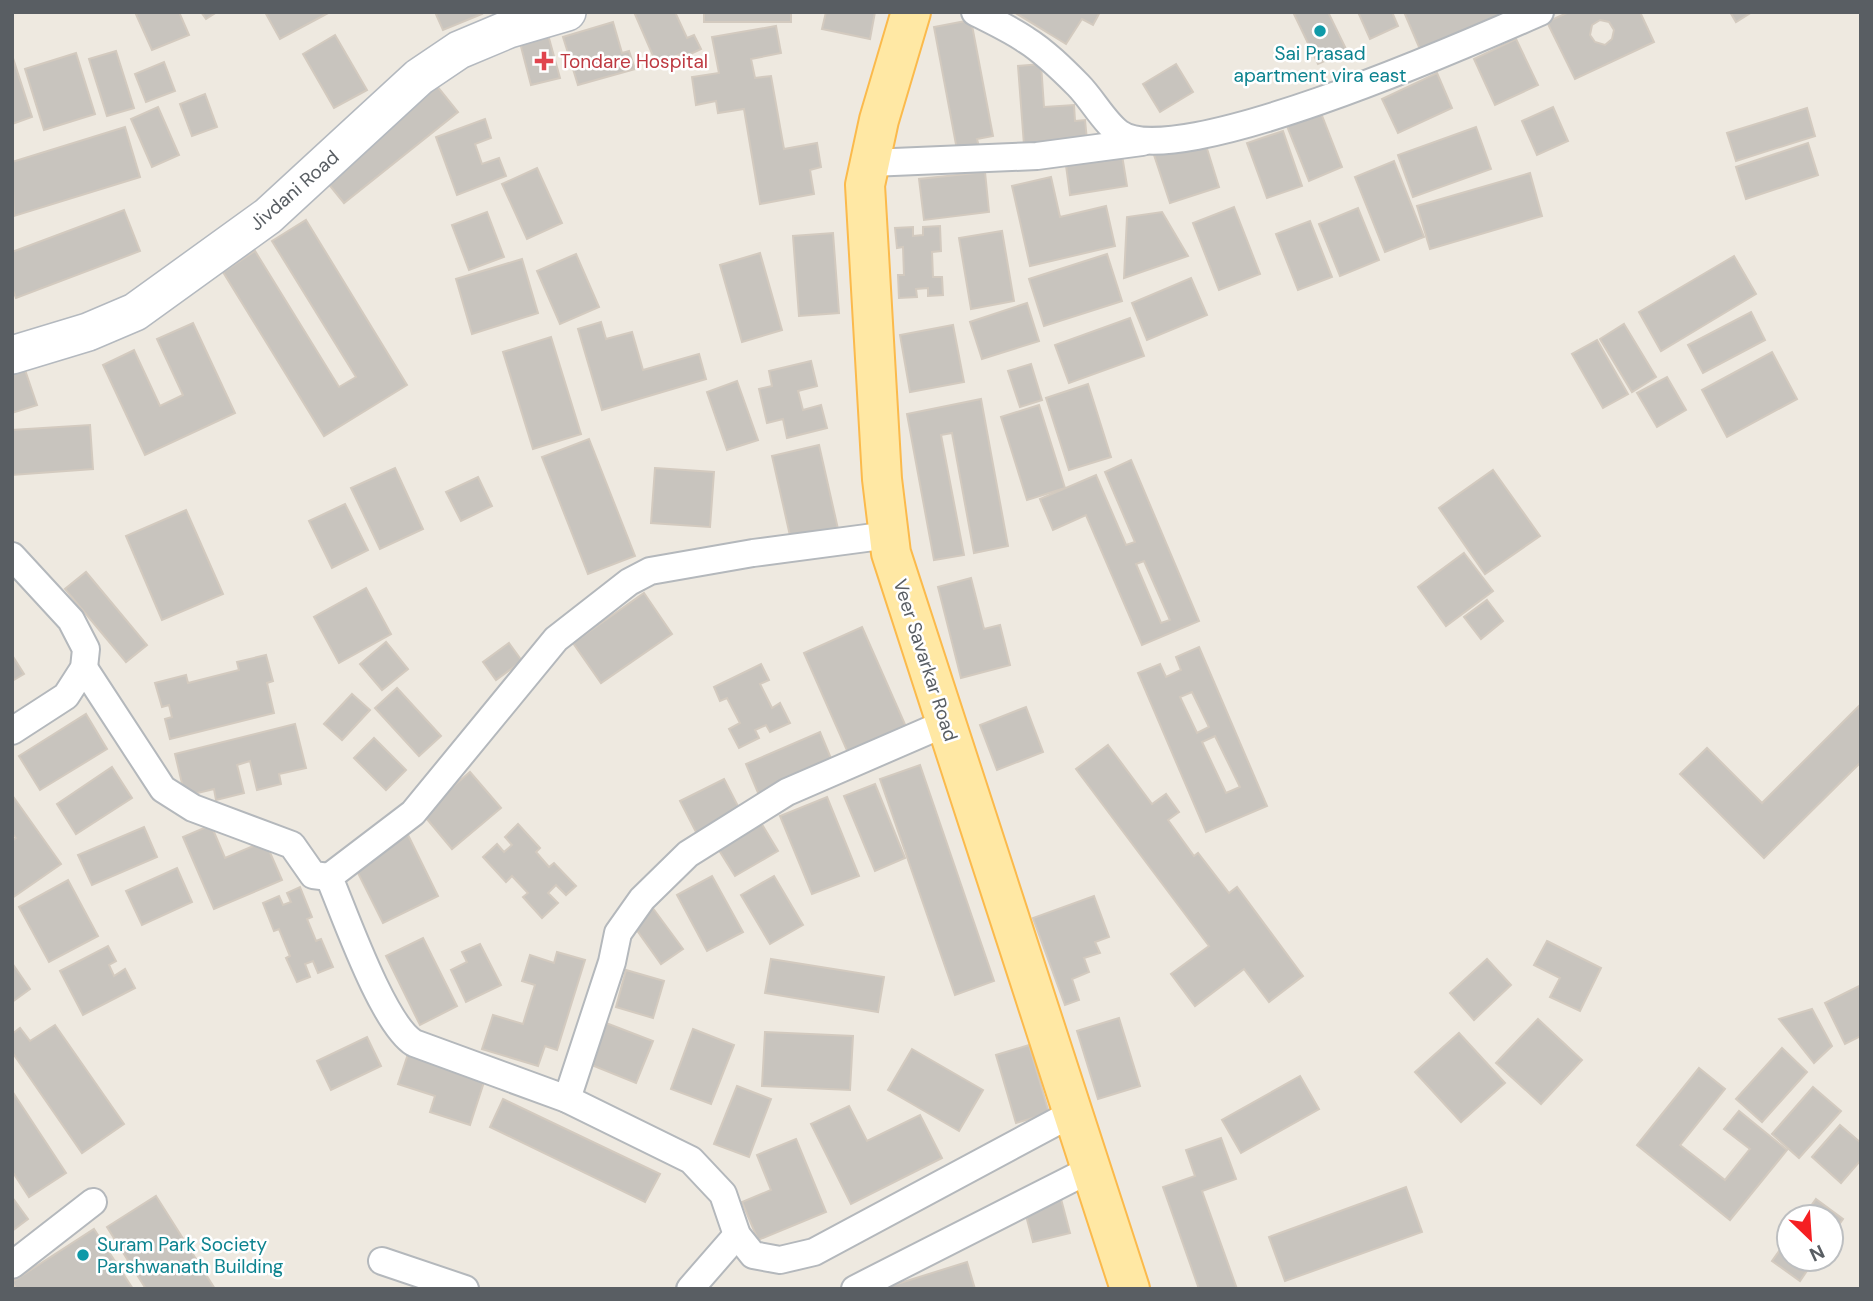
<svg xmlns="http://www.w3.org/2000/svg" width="1873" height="1301" viewBox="0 0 1873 1301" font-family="'DM Sans',sans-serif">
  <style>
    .building { fill: #c8c4be; stroke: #d3cabf; stroke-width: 2; fill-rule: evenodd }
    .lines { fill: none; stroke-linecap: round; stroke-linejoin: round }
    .street-casing { stroke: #b4b8bc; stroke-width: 30 }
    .secondary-casing { stroke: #b4b9bf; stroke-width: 40 }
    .primary-casing { stroke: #fbba4c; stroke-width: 42 }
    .street { stroke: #fff; stroke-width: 26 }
    .secondary { stroke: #fff; stroke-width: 37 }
    .primary { stroke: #ffe8a4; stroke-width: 38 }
    .culture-dot { fill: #0f9aa8; stroke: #fff; stroke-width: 2.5 }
    .health-dot { fill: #e0444e; stroke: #fff; stroke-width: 2.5 }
    .labels { text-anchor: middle; stroke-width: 5; stroke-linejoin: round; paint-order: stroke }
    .culture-label { font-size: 19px; fill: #0d838f; stroke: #fff }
    .health-label { font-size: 19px; fill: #be3a42; stroke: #fff; text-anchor: start }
    .street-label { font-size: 19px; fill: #595e63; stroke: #fff }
  </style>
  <rect width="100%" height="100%" fill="#eee9e0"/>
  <g class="building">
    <path d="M135 12H179L189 35 152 50Z"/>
    <path d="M201 12H217L206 19Z"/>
    <path d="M265 12H330L280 39Z"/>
    <path d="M435 12H481L482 14 443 30Z"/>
    <path d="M634 12H675L687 38 694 35 701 49 684 57 683 53 657 65Z"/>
    <rect x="704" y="12" width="87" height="10"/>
    <path d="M826 12H875L870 39 822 29Z"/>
    <path d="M1014 12H1100L1093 25 1082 19 1066 44Z"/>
    <path d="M1293 12H1328L1347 51 1318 64Z"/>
    <path d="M1358 12H1392L1398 26 1370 39Z"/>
    <path d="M1404 12H1521L1422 54Z"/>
    <path d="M1569 12H1640L1654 42 1575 79 1547 22ZM1600 20 1609 22 1614 30 1612 39 1605 45 1595 42 1590 35 1592 25Z"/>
    <path d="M1730 12H1752L1736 22Z"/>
    <path d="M971 20 993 136 977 139 980 151 958 155 934 27Z"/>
    <path d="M613 22 622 53 629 51 635 69 578 85 563 37Z"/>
    <path d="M776 26 781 53 751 59 755 78 771 76 784 149 817 143 821 167 810 170 814 194 760 204 744 109 718 113 716 101 696 105 692 77 719 73 712 37Z"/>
    <path d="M547 31 560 78 531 85 519 39Z"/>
    <path d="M335 35 367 90 334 108 303 54Z"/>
    <path d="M1516 39 1538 85 1495 105 1474 59Z"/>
    <path d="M116 51 134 108 107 116 89 59Z"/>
    <path d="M76 53 95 114 44 130 25 69Z"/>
    <path d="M12 55 32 117 12 124Z"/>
    <path d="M164 62 175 91 146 102 135 74Z"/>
    <path d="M1041 64 1044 107 1074 105 1075 121 1085 120 1087 140 1024 145 1018 66Z"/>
    <path d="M1176 64 1193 92 1160 112 1143 84Z"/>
    <path d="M1437 73 1452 108 1398 133 1382 99Z"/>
    <path d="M432 80 458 112 344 203 318 171Z"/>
    <path d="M205 94 217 127 192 136 180 104Z"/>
    <path d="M158 107 179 155 152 167 131 119Z"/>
    <path d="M1553 107 1568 141 1537 155 1522 121Z"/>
    <path d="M1807 108 1815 136 1736 161 1727 133Z"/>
    <path d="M1321 113 1342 167 1309 181 1287 126Z"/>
    <path d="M485 119 491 138 475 144 482 164 499 158 506 176 457 195 436 137Z"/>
    <path d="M125 127 140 177 14 216 12 162Z"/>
    <path d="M1476 127 1491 169 1413 197 1398 155Z"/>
    <path d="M1283 131 1302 186 1267 198 1247 143Z"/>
    <path d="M1204 139 1219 187 1170 203 1154 155Z"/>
    <path d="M1808 143 1818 175 1746 199 1736 167Z"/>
    <path d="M1121 149 1127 186 1070 195 1065 158Z"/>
    <path d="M1394 161 1424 237 1385 252 1355 177Z"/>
    <path d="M537 168 562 223 527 239 502 184Z"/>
    <path d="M985 172 989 212 924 220 919 179Z"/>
    <path d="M1530 173 1542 216 1430 249 1417 206Z"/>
    <path d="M1051 177 1060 217 1106 206 1115 246 1030 266 1012 186Z"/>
    <path d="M1234 207 1260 274 1219 290 1193 223Z"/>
    <path d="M1358 208 1379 260 1340 276 1319 224Z"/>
    <path d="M124 210 140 251 16 298 12 288V252Z"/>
    <path d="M487 212 504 257 469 270 452 225Z"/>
    <path d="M1162 212 1188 256 1124 278 1127 217Z"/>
    <path d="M306 220 407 385 324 436 223 272 255 251 339 387 356 377 272 241Z"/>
    <path d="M1310 221 1332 277 1298 290 1276 234Z"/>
    <path d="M940 226 941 251 932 252 933 277H942L943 295 928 296V288L916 289 917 297 899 298 898 275H904L903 247 897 248 895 228 913 227V236L923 235V227Z"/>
    <path d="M1002 231 1014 301 971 309 959 238Z"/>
    <path d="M833 233 839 313 799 316 793 236Z"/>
    <path d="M760 253 782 330 742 342 720 265Z"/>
    <path d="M576 254 599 307 560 324 537 271Z"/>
    <path d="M1107 254 1122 301 1044 326 1029 279Z"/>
    <path d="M1734 256 1756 294 1661 351 1639 312Z"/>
    <path d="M522 259 538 313 472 334 456 279Z"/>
    <path d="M1191 278 1207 315 1147 340 1132 303Z"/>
    <path d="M1027 303 1039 341 982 359 970 322Z"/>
    <path d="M1751 312 1765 340 1703 373 1688 345Z"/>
    <path d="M1130 318 1144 356 1069 383 1055 345Z"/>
    <path d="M601 322 606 339 632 332 643 370 699 354 706 379 602 410 578 329Z"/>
    <path d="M193 323 235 413 145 455 103 365 134 350 160 406 183 395 157 339Z"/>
    <path d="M1624 324 1656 377 1632 392 1600 339Z"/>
    <path d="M953 325 964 382 910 392 900 335Z"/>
    <path d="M551 337 581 434 533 449 503 352Z"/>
    <path d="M1597 340 1628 394 1603 408 1572 354Z"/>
    <path d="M1772 352 1797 399 1727 437 1702 390Z"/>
    <path d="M811 361 817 386 798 391 803 410 821 405 827 428 787 438 783 419 767 423 759 389 772 386 769 371Z"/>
    <path d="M1031 364 1042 400 1020 407 1008 371Z"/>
    <path d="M24 367 37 405 12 413V370Z"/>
    <path d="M1667 377 1686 410 1657 427 1637 393Z"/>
    <path d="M737 381 758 440 727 450 707 392Z"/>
    <path d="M1088 384 1111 457 1069 470 1046 398Z"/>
    <path d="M981 399 1008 546 974 553 952 433 941 435 964 555 934 560 907 414Z"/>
    <path d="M1039 405 1065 488 1027 500 1001 417Z"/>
    <path d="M90 425 93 469 12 475V430Z"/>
    <path d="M589 439 635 556 588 574 542 457Z"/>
    <path d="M819 445 838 529 791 540 772 456Z"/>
    <path d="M1131 460 1199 621 1142 645 1086 515 1053 530 1040 499 1096 475 1126 545 1135 542 1105 472ZM1144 561 1170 620 1161 623 1136 564Z"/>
    <path d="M395 468 423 529 380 549 351 488Z"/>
    <path d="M655 468 714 472 710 527 651 523Z"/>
    <path d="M1493 470 1540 536 1485 574 1439 508Z"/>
    <path d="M478 477 492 506 461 521 446 492Z"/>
    <path d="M345 504 368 550 332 568 309 521Z"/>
    <path d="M186 510 223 594 162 620 126 536Z"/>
    <path d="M1464 553 1493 591 1446 626 1418 587Z"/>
    <path d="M86 572 147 645 126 662 65 589Z"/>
    <path d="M971 578 984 629 1000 625 1010 665 961 678 938 587Z"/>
    <path d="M366 588 391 634 339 663 314 617Z"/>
    <path d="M644 593 672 634 601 683 573 643Z"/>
    <path d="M1487 600 1503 621 1481 639 1464 617Z"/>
    <path d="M862 627 907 729 849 755 804 653Z"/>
    <path d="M386 642 408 669 382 690 360 664Z"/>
    <path d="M509 643 522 661 496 680 483 662Z"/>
    <path d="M1199 647 1267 806 1206 832 1138 673 1160 664 1166 677 1181 670 1176 657ZM1192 692 1209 727 1197 733 1180 697ZM1215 736 1240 787 1226 793 1202 742Z"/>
    <path d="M12 655 24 674 12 681Z"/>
    <path d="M266 655 273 681 267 683 274 713 170 739 165 719 172 717 169 705 162 707 155 683 186 675 188 683 239 670 237 662Z"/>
    <path d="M761 664 769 680 760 684 772 708 780 703 790 723 770 732 766 725 755 730 759 738 739 748 729 729 740 723 727 698 720 701 714 687Z"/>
    <path d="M397 688 441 736 419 756 375 708Z"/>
    <path d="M352 694 370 710 342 740 324 724Z"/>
    <path d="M1861 704V762L1764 858 1680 774 1707 748 1762 803Z"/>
    <path d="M1026 707 1043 752 997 770 980 725Z"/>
    <path d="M86 714 107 749 40 790 19 756Z"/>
    <path d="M295 724 306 768 279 774 281 784 257 790 250 761 237 765 244 793 216 800 214 789 185 796 175 754Z"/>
    <path d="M820 732 835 768 761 800 746 764Z"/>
    <path d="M374 738 406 770 386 790 354 758Z"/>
    <path d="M1108 745 1152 804 1166 794 1179 812 1168 820 1194 856 1198 853 1229 893 1237 887 1303 976 1269 1002 1244 969 1195 1006 1171 974 1209 946 1076 769Z"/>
    <path d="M920 765 994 981 955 995 880 779Z"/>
    <path d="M112 767 132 798 76 834 57 804Z"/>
    <path d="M470 772 501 808 452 849 422 813Z"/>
    <path d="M724 779 741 812 697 834 680 801Z"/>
    <path d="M875 784 905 858 875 871 844 796Z"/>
    <path d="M12 795 61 864 12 898V841L16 838 12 833Z"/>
    <path d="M827 797 859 876 812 894 780 816Z"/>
    <path d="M760 821 778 851 735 876 717 847Z"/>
    <path d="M518 824 540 848 536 852 549 867 554 863 576 886 566 895 556 885 548 893 558 903 542 918 523 897 528 893 512 876 506 882 483 857 497 844 504 852 512 845 505 837Z"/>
    <path d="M211 825 225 858 265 841 282 880 214 909 183 837Z"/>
    <path d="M144 827 157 857 92 885 78 855Z"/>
    <path d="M408 835 438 896 383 923 353 863Z"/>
    <path d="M177 868 192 902 142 925 126 891Z"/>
    <path d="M712 876 743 932 707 951 677 895Z"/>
    <path d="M774 876 803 925 770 944 741 895Z"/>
    <path d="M68 880 98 936 49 962 19 907Z"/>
    <path d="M300 887 312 917 307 919 316 941 321 939 333 967 318 973 313 961 305 964 310 977 297 982 286 958 290 956 279 929 274 931 263 903 279 896 283 905 291 902 287 893Z"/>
    <path d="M1094 896 1109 937 1095 942 1100 953 1084 958 1089 972 1072 979 1079 1000 1065 1005 1033 918Z"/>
    <path d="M652 907 683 949 661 964 631 922Z"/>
    <path d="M423 938 457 1006 420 1025 386 956Z"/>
    <path d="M1547 941 1601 968 1580 1011 1550 997 1560 978 1534 965Z"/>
    <path d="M480 944 501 985 466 1002 451 970 467 962 462 952Z"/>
    <path d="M108 946 116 961 109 965 114 976 125 969 135 988 83 1015 60 971Z"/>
    <path d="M557 952 585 960 557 1050 545 1046 538 1066 482 1049 493 1015 523 1024 535 985 522 981 530 955 554 963Z"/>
    <path d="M771 959 884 977 878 1012 765 993Z"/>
    <path d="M1487 959 1511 985 1474 1020 1450 993Z"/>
    <path d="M12 963 30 989 12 1002Z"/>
    <path d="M626 970 664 981 653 1018 616 1007Z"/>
    <path d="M1861 985V1036L1845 1044 1825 1003Z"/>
    <path d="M1812 1009 1832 1046 1814 1063 1779 1019Z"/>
    <path d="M1119 1018 1140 1086 1098 1099 1077 1031Z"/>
    <path d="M1538 1019 1582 1060 1541 1104 1496 1063Z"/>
    <path d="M606 1023 653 1041 636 1083 589 1064Z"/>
    <path d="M55 1025 124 1124 82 1153 12 1052V1034L20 1028 30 1041Z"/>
    <path d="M693 1029 734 1045 711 1104 671 1089Z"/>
    <path d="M765 1032 853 1036 850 1090 762 1086Z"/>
    <path d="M1459 1033 1505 1083 1461 1122 1415 1072Z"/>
    <path d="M367 1037 381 1066 331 1090 317 1061Z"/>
    <path d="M1029 1045 1049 1113 1016 1123 996 1055Z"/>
    <path d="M1782 1048 1807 1072 1762 1122 1736 1099Z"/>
    <path d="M912 1049 983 1090 959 1131 888 1090Z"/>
    <path d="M409 1051 486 1076 470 1125 430 1112 435 1096 398 1084Z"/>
    <path d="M1699 1068 1725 1089 1680 1145 1725 1180 1750 1149 1724 1129 1739 1111 1787 1150 1730 1220 1637 1145Z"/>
    <path d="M1300 1076 1319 1109 1241 1153 1222 1120Z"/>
    <path d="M737 1086 771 1099 749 1157 714 1144Z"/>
    <path d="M1813 1087 1841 1111 1799 1158 1772 1134Z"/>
    <path d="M12 1091 66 1173 29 1197 12 1171Z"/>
    <path d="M503 1099 660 1174 645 1202 490 1127Z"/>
    <path d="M849 1106 867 1141 920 1115 942 1158 851 1204 811 1124Z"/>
    <path d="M1840 1125 1861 1143V1160L1841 1183 1812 1157Z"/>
    <path d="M1221 1138 1236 1179 1202 1191 1237 1289H1199L1163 1187 1195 1176 1186 1150Z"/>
    <path d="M796 1139 826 1212 758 1240 742 1202 771 1190 757 1155Z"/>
    <path d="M1406 1187 1422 1232 1285 1281 1269 1237Z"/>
    <path d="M156 1196 215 1289H146L107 1227Z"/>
    <path d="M12 1197 28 1219 12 1231Z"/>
    <path d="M1061 1199 1070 1233 1033 1242 1024 1208Z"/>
    <path d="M1816 1199 1843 1219 1831 1236V1217H1803Z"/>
    <path d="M94 1229 133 1289H17L12 1282Z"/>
    <path d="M1789 1237V1259H1815L1800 1281 1772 1261Z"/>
    <path d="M967 1262 975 1289H881Z"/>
  </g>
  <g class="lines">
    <g class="street-casing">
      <g id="street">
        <path d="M975 12C992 21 1010 29 1026 40 1044 51 1063 70 1078 85 1092 99 1104 122 1119 133 1175 174 1474 41 1540 12"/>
        <path d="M870 163 1037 156 1142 142"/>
        <path d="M889 535 753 553 650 571 629 582 556 639 413 813 329 877C345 915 383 1024 414 1043L567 1099 691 1160 723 1194 737 1235 753 1255 780 1260 814 1252 1073 1113"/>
        <path d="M12 556 71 620 86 649 84 668 66 696 12 731"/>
        <path d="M84 668 163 789 193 808 292 845 313 875 329 877"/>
        <path d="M567 1099 612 962 618 933 642 899 688 854 787 792 946 723"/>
        <path d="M382 1261 465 1289"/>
        <path d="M12 1265 93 1202"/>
        <path d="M690 1289 737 1235"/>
        <path d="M855 1289 1091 1169"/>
      </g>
    </g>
    <g class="secondary-casing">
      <path id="secondary" d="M12 355 88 332 135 312 268 216 419 77 459 50 509 29 567 12"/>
    </g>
    <g class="primary-casing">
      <path id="primary" d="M911 12 879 120 865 185 882 479 891 553 1130 1289"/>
    </g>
    <use href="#street" class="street"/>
    <use href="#secondary" class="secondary"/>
    <use href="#primary" class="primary"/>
  </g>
  <g class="culture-dot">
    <circle cx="1320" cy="31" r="7"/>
    <circle cx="83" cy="1255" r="7"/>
  </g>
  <path class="health-dot" d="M540.5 50.5h7v7h7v7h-7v7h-7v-7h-7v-7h7z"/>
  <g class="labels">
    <g class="culture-label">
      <text x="1320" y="60">Sai Prasad<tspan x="1320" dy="22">apartment vira east</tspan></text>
      <text x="97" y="1251" text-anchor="start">Suram Park Society<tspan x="97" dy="22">Parshwanath Building</tspan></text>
    </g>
    <g class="health-label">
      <text x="560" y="68">Tondare Hospital</text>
    </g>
    <g class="street-label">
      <text transform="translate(294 190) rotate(-41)" y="7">Jivdani Road</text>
      <text transform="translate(926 660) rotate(72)" y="7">Veer Savarkar Road</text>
    </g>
  </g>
  <rect width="1873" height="1301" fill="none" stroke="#595e63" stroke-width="28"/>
  <g transform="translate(1810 1238) rotate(155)"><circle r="33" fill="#ffffff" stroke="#bdbfc1" stroke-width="2"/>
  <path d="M0-5L12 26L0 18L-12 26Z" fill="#f51f22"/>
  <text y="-10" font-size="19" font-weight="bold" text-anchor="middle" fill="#595e63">N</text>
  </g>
</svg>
